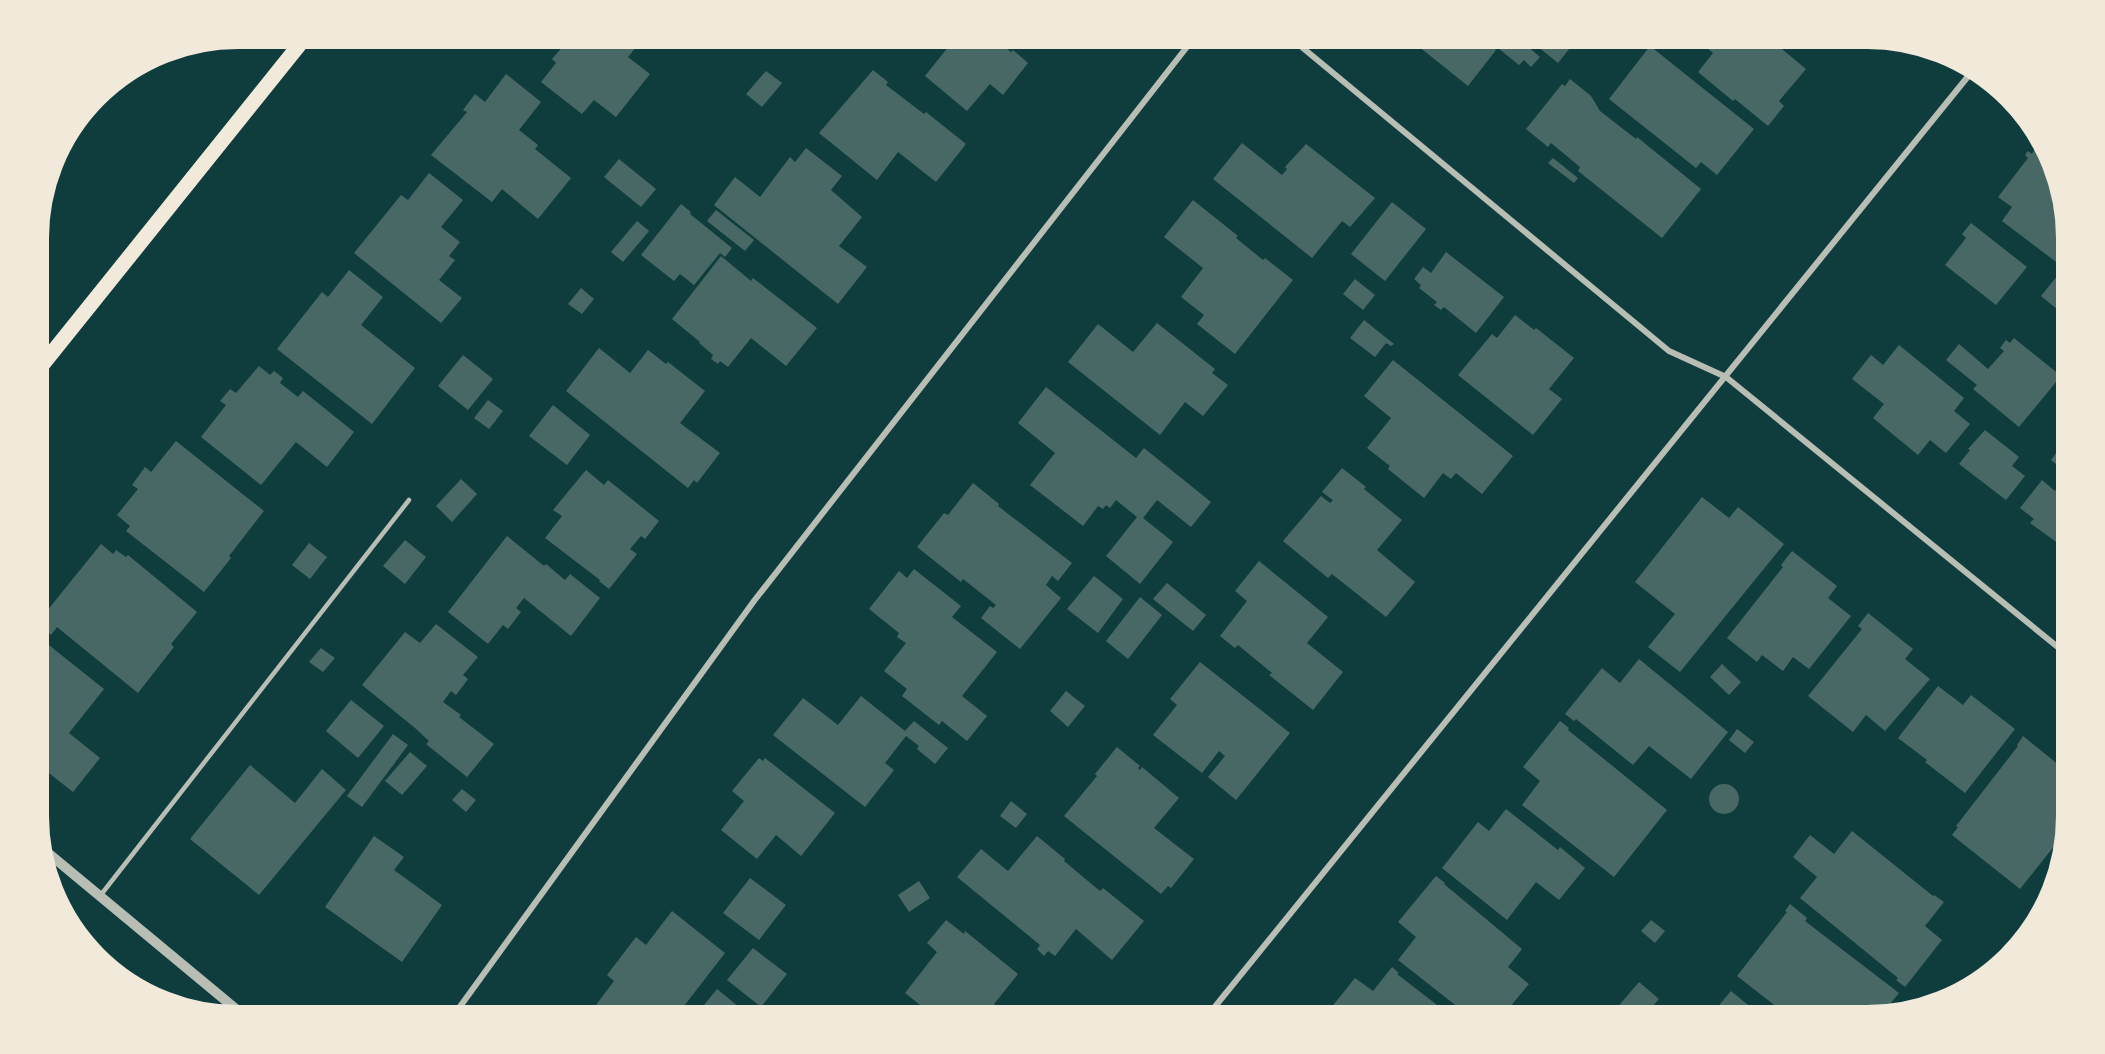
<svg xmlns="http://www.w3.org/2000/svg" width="2105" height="1054" viewBox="0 0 2105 1054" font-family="'Zilla Slab',serif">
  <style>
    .building { fill: #486865 }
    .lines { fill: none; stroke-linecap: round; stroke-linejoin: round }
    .service { stroke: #b8beb3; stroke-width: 4.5 }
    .minor { stroke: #b8beb3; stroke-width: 6 }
    .tertiary { stroke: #b8beb3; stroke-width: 10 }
    .primary { stroke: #f1e9da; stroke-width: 15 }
    .rim { fill: none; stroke: #f1e9da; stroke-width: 8 }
  </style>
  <rect width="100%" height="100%" fill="#0f3d3e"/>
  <g class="building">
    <path d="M575 34H633L641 41 628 57 650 74 616 117 594 100 582 114 541 82 556 63 552 59 565 44 570 47 577 36Z"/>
    <path d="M675 34H698L700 36 689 49 673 37Z"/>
    <path d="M945 34H1015L1005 47 1011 52 1013 50 1028 63 1003 95 990 84 967 111 925 76 953 41Z"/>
    <path d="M1403 34H1475L1496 50 1468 86Z"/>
    <path d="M1509 34H1513L1540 57 1531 67 1524 60 1519 65 1498 48Z"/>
    <path d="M1522 34H1581L1558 63Z"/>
    <path d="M1697 34H1764L1806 69 1779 101 1784 106 1768 126 1735 99 1733 101 1698 72 1713 53 1694 37Z"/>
    <path d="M1650 46 1754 129 1717 175 1701 162 1696 168 1609 99Z"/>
    <path d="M873 70 888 82 886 85 924 114 926 112 966 144 936 182 898 152 877 180 819 133Z"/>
    <path d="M766 71 782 83 762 107 746 94Z"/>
    <path d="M506 74 541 102 519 130 538 145 535 149 571 178 538 219 502 189 492 202 431 155 467 112 463 110 475 94 485 102Z"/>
    <path d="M1570 79 1591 96 1600 111 1636 139 1637 137 1701 189 1662 238 1578 171 1580 167 1551 143 1548 147 1526 129 1562 84 1565 86Z"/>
    <path d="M1242 143 1282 175 1287 169 1285 167 1306 144 1375 198 1350 227 1342 221 1312 258 1213 179Z"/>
    <path d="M806 148 842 176 831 190 862 217 839 246 867 267 838 304 714 205 735 177 760 197 790 157 795 162Z"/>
    <path d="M2034 150 2048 161 2069 212V268L2066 266 2064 268 2002 221 2012 207 1998 197 2028 158 2025 155 2028 151 2032 154Z"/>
    <path d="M1553 158 1578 178 1574 183 1548 163Z"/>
    <path d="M619 159 656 189 641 207 604 177Z"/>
    <path d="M429 173 463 200 441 227 460 242 449 256 455 260 439 280 462 298 441 323 354 253 401 195 408 200Z"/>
    <path d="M1193 200 1238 236 1236 238 1263 260 1265 258 1293 280 1235 354 1197 324 1204 315 1181 297 1203 268 1164 237Z"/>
    <path d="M1392 202 1426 229 1385 281 1351 254Z"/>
    <path d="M681 204 691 212 690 214 732 248 725 257 720 253 694 285 680 274 674 281 641 255Z"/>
    <path d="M716 210 754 240 745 251 707 221Z"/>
    <path d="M637 221 649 231 623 262 611 252Z"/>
    <path d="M1971 223 2027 267 1996 305 1945 265 1966 238 1962 234Z"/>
    <path d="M1446 252 1504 297 1476 333 1444 307 1441 310 1434 305 1437 302 1419 288 1421 285 1414 279 1423 267 1431 273Z"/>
    <path d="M721 256 751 281 753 278 817 328 786 366 751 338 728 367 720 361 718 364 711 359 713 355 699 343 700 342 672 319Z"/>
    <path d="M349 270 383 297 361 325 415 368 372 424 277 349 322 292 328 297Z"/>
    <path d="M2062 270 2069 276V319L2041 296Z"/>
    <path d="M1355 279 1375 295 1363 310 1343 294Z"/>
    <path d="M581 288 594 299 582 314 568 304Z"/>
    <path d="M1515 315 1534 330 1536 328 1574 358 1549 389 1562 399 1533 435 1458 375 1492 334 1497 338Z"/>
    <path d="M1364 320 1394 344 1391 346 1386 343 1375 357 1350 338Z"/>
    <path d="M1157 323 1215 369 1212 373 1228 385 1203 416 1185 402 1160 435 1068 362 1098 324 1133 352Z"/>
    <path d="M2014 338 2061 376 2019 427 1973 389 1977 385 1946 360 1959 344 1988 369 2004 351 2000 348 2006 340 2010 343Z"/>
    <path d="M1899 345 1964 398 1954 411 1970 424 1946 453 1930 440 1918 455 1873 418 1884 404 1852 379 1871 355 1883 365Z"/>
    <path d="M599 348 630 373 648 350 666 364 668 362 705 391 680 423 720 453 697 483 694 480 688 488 566 391Z"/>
    <path d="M463 355 493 379 468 410 438 386Z"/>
    <path d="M1393 360 1513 456 1482 494 1456 473 1451 479 1443 473 1424 498 1388 469 1390 466 1367 448 1391 418 1364 396Z"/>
    <path d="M259 366 270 375 274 371 283 378 280 383 298 397 303 391 354 432 327 467 296 442 261 485 201 437 226 405 220 401 230 389 236 393Z"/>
    <path d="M1046 387 1136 458 1144 448 1211 502 1191 527 1157 500 1143 518 1173 542 1140 584 1106 556 1137 517 1116 500 1110 508 1106 505 1103 509 1098 506 1083 526 1030 485 1055 453 1018 423Z"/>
    <path d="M488 400 503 411 489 429 474 418Z"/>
    <path d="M553 405 590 435 567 465 529 436Z"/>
    <path d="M1985 430 2019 457 2012 466 2025 476 2006 500 1959 464 1970 450 1968 449Z"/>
    <path d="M176 441 264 511 229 556 231 558 204 592 126 531 130 526 117 515 138 489 132 485 145 467 151 472Z"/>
    <path d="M2062 445 2069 451 2070 470 2067 473 2051 460Z"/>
    <path d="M1342 468 1366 487 1364 489 1402 520 1377 550 1415 582 1386 617 1332 574 1328 578 1283 541 1321 496 1330 503 1333 500 1322 492Z"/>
    <path d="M586 470 604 485 608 480 659 521 645 539 641 536 630 549 637 554 609 589 599 581 600 580 545 538 562 516 553 510Z"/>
    <path d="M461 479 477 494 452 522 436 506Z"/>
    <path d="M2042 480 2055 491 2058 487 2070 496V545L2066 549 2030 523 2034 519 2020 508Z"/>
    <path d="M973 483 999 504 998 506 1072 563 1058 581 1052 576 1046 585 1061 598 1020 649 981 618 990 606 993 608 996 605 963 579 961 582 917 547 944 513 948 515Z"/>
    <path d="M1702 497 1729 518 1738 507 1784 544 1680 672 1648 647 1675 614 1635 582Z"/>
    <path d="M507 536 544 566 546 564 565 580 570 574 600 598 571 636 524 598 516 608 521 612 508 629 503 625 488 644 448 612Z"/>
    <path d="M405 540 426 557 405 584 383 566Z"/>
    <path d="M309 543 327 557 310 579 292 565Z"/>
    <path d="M101 544 113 554 116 550 126 557 128 555 197 612 171 644 174 647 138 693 57 627 51 635 41 627 47 620 42 617Z"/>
    <path d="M1792 551 1837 586 1828 598 1851 616 1809 669 1793 657 1783 671 1762 655 1757 662 1727 638 1783 567 1781 565Z"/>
    <path d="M1259 561 1328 617 1307 643 1343 672 1313 710 1269 675 1272 673 1238 645 1235 648 1220 636 1247 601 1235 591Z"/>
    <path d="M914 569 961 606 952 617 997 652 962 696 987 716 967 741 942 721 939 725 902 696 907 689 884 671 906 643 897 637 899 633 869 609 899 571 907 578Z"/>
    <path d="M1094 576 1123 599 1098 633 1067 609Z"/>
    <path d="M1167 583 1206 615 1193 631 1153 599Z"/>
    <path d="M1140 597 1162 615 1128 659 1106 641Z"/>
    <path d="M1868 613 1913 649 1905 659 1930 679 1885 731 1866 715 1853 732 1808 696 1862 629 1858 626Z"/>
    <path d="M436 624 478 657 463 675 468 679 456 695 451 691 443 702 461 715 459 717 494 744 467 777 426 744 429 741 415 728 362 685 405 632 420 643Z"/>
    <path d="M45 642 104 689 69 733 100 758 73 792 36 763V652Z"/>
    <path d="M321 648 335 658 323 672 309 662Z"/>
    <path d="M1639 659 1728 732 1691 779 1649 746 1633 765 1576 719 1574 721 1565 714 1602 668 1620 683Z"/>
    <path d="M1200 662 1290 733 1236 800 1208 777 1225 756 1219 751 1202 773 1153 735 1177 705 1170 699Z"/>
    <path d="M1722 664 1741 682 1729 695 1710 677Z"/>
    <path d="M1938 686 1963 705 1971 695 2015 729 1965 793 1925 762 1927 760 1898 738Z"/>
    <path d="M1066 691 1085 706 1068 727 1050 711Z"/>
    <path d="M861 696 905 731 914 721 948 748 935 764 917 749 919 746 906 736 885 763 894 770 865 807 773 735 803 698 838 725Z"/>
    <path d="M351 700 384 726 358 758 326 731Z"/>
    <path d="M1560 721 1569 728 1568 730 1667 810 1614 877 1522 805 1540 781 1523 767Z"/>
    <path d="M1737 729 1754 742 1745 753 1729 740Z"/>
    <path d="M393 734 408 745 362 807 347 796Z"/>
    <path d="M2023 736 2070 774 2064 784 2070 789V817L2067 830 2020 889 1952 835 1958 827 1956 826 2018 746 2017 745Z"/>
    <path d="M1117 747 1140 766 1138 768 1140 770 1142 767 1179 798 1154 828 1194 859 1171 888 1168 886 1161 894 1064 816 1097 776 1095 774Z"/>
    <path d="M410 752 427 766 402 795 385 781Z"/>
    <path d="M759 758 763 761 765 758 835 813 801 856 776 835 757 859 721 830 744 801 732 791Z"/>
    <path d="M250 765 295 803 322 769 346 790 259 895 190 839Z"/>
    <circle cx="1724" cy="799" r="15"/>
    <path d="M462 789 476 800 466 812 452 800Z"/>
    <path d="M1011 801 1027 814 1016 828 1000 816Z"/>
    <path d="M1506 809 1558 850 1560 847 1585 868 1559 900 1536 882 1507 920 1442 868 1478 822 1489 831Z"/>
    <path d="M1852 831 1933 896 1934 895 1944 902 1925 926 1942 940 1905 987 1896 980 1898 978 1800 898 1817 877 1793 857 1810 835 1834 854Z"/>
    <path d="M374 836 404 857 394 870 442 905 402 962 325 907Z"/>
    <path d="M1037 836 1065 859 1064 861 1100 891 1103 888 1144 921 1112 960 1076 929 1055 956 1048 951 1044 956 1037 949 1040 945 957 877 981 849 1008 871Z"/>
    <path d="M1436 876 1445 883 1444 884 1522 949 1508 967 1529 984 1500 1019H1473L1398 960 1416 937 1398 922Z"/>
    <path d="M750 878 786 905 759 940 723 913Z"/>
    <path d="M919 881 930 898 909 912 898 895Z"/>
    <path d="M1790 904 1807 918 1805 921 1899 993 1878 1019H1792L1737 976 1787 912 1785 911Z"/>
    <path d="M672 911 725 953 674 1019H607L593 1009 614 981 607 975 636 937 646 945Z"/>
    <path d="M946 920 964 934 965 931 1018 974 994 1004 1013 1019H938L905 993 937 952 927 943Z"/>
    <path d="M1651 920 1665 931 1655 943 1641 931Z"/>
    <path d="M753 948 787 974 761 1007 727 980Z"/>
    <path d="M1392 967 1399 973 1397 974 1455 1019H1322L1355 978 1373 991Z"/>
    <path d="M1639 982 1659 999 1653 1006 1669 1019H1629L1616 1009Z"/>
    <path d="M717 989 750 1016 747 1019H711L700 1010Z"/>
    <path d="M1731 991 1765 1019H1702L1706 1013 1710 1016Z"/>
  </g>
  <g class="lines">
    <path class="service" d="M100 896 409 500"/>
    <g class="minor">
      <path d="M1286 34 1669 351 1726 377 2070 657"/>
      <path d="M451 1019 754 601 1197 34"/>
      <path d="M1205 1019 1974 69"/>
    </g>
    <path class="tertiary" d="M36 843 248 1019"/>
    <path class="primary" d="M35 374 308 34"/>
  </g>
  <path d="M0 0H2105V1054H0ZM238 45H1867A193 193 0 0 1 2060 238V816A193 193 0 0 1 1867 1009H238A193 193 0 0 1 45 816V238A193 193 0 0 1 238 45Z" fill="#f1e9da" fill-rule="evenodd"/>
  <path class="rim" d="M238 45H1867A193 193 0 0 1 2060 238V816A193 193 0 0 1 1867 1009H238A193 193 0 0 1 45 816V238A193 193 0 0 1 238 45Z"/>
</svg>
